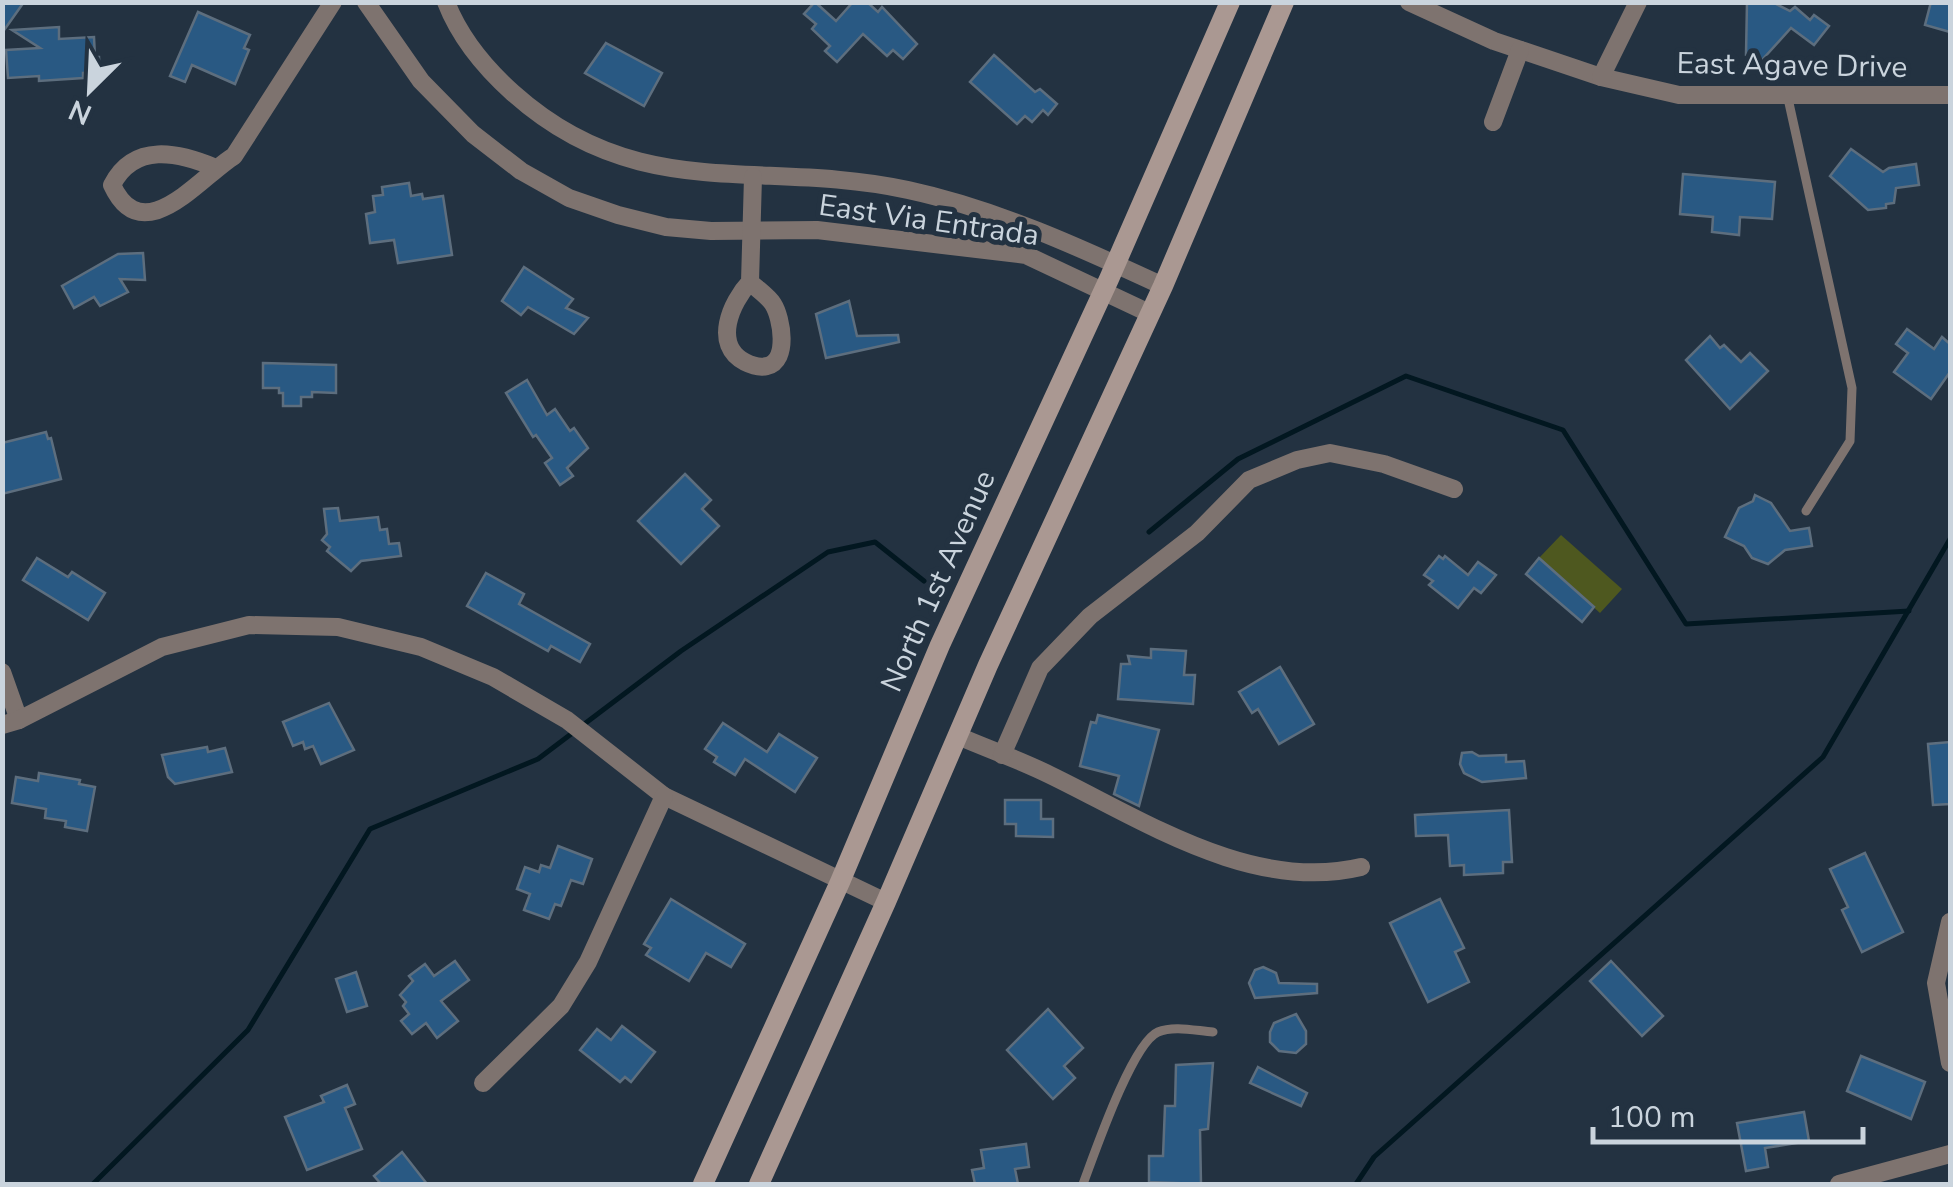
<svg xmlns="http://www.w3.org/2000/svg" width="1953" height="1187" viewBox="0 0 1953 1187" font-family="'Nunito Sans',sans-serif">
  <style>
    .green { fill: #4e581f }
    .lines { fill: none; stroke-linecap: round; stroke-linejoin: round }
    .stream { stroke: #021720; stroke-width: 5 }
    .building { fill: #295983; stroke: #5d6e7e; stroke-width: 2.5 }
    .lane { stroke: #7e736f; stroke-width: 9 }
    .street { stroke: #7e736f; stroke-width: 18 }
    .secondary { stroke: #aa9892; stroke-width: 20 }
    .labels { text-anchor: middle; stroke-width: 10; stroke-linejoin: round; paint-order: stroke }
    .street-label { font-size: 30px; fill: #cad4dd; stroke: #233241 }
  </style>
  <rect width="100%" height="100%" fill="#233241"/>
  <path class="green" d="M1561 535 1622 589 1600 613 1539 558Z"/>
  <g class="lines">
    <g class="stream">
      <path d="M1149 532 1238 459 1406 376 1563 430 1686 624 1909 611"/>
      <path d="M93 1184 248 1030 370 829 538 759 681 651 828 552 875 542 924 581"/>
      <path d="M1356 1184 1374 1157 1823 757 1950 539"/>
    </g>
  </g>
  <g class="building">
    <path d="M2 2H24L2 33Z"/>
    <path d="M815 2 836 21 853 2H867L878 12 882 7 917 44 903 59 893 50 887 56 863 34 837 62 825 51 830 46 812 29 816 24 804 14Z"/>
    <path d="M1747 2H1772L1790 11 1795 7 1810 20 1814 15 1829 26 1814 45 1791 28 1761 61 1746 55Z"/>
    <path d="M1931 2H1950V32L1925 25Z"/>
    <path d="M198 12 250 35 244 48 249 50 235 84 192 65 185 82 170 76Z"/>
    <path d="M59 27V39L94 37 95 57H99L100 72 83 73V78L39 81V76L8 78 6 50 40 48 12 30Z"/>
    <path d="M606 43 662 73 644 106 585 73Z"/>
    <path d="M994 55 1035 92 1040 89 1057 104 1048 115 1043 110 1032 122 1025 116 1017 124 970 82Z"/>
    <path d="M1851 149 1883 172 1889 168 1916 164 1919 185 1896 188 1894 203 1886 204V208L1868 210 1830 176Z"/>
    <path d="M1683 174 1775 182 1772 219 1740 217 1739 235 1712 232 1713 217 1680 214Z"/>
    <path d="M409 183 411 196 422 194 423 199 443 196 452 255 398 263 394 240 370 243 366 214 375 212 373 196 383 195 382 187Z"/>
    <path d="M143 253 145 280 120 279 128 292 100 306 94 297 74 308 62 286 118 254Z"/>
    <path d="M524 267 573 299 566 308 588 318 574 334 528 307 521 315 502 301Z"/>
    <path d="M849 301 857 336 898 335 899 342 826 358 816 314Z"/>
    <path d="M1907 329 1934 349 1942 337 1950 344V372L1931 399 1894 372 1908 353 1896 344Z"/>
    <path d="M1710 336 1720 348 1724 345 1741 362 1750 353 1768 371 1730 409 1686 360Z"/>
    <path d="M263 363 336 365V393L312 392V397H301V406H283V393H279V388H263Z"/>
    <path d="M527 380 547 415 555 409 570 431 574 428 588 448 567 468 573 476 560 485 545 463 552 458 536 435 533 437 506 393Z"/>
    <path d="M46 432 48 439 51 438 61 479 2 494V443Z"/>
    <path d="M685 474 711 500 702 509 719 526 681 564 638 521Z"/>
    <path d="M1755 495 1771 503 1790 531 1809 528 1812 546 1785 550 1768 564 1752 558 1744 546 1725 537 1739 508 1753 501Z"/>
    <path d="M338 508 340 521 378 517 380 530 387 529 389 544 399 543 401 556 361 561 351 571 327 551 330 547 322 540 327 534 324 509Z"/>
    <path d="M1439 556 1443 559 1445 556 1468 575 1478 562 1496 575 1481 593 1474 588 1458 608 1429 585 1433 581 1424 575Z"/>
    <path d="M37 558 68 577 72 572 105 593 88 620 23 580Z"/>
    <path d="M1539 558 1594 607 1582 622 1526 574Z"/>
    <path d="M486 573 524 594 519 604 590 644 580 662 551 646 548 651 467 606Z"/>
    <path d="M1151 649 1186 651 1184 675H1195L1193 704 1118 699 1121 664H1130L1128 656 1151 658Z"/>
    <path d="M1280 667 1314 724 1279 744 1258 709 1252 713 1239 692Z"/>
    <path d="M329 703 354 750 321 764 313 746 305 749 303 742 293 746 283 722Z"/>
    <path d="M1098 715 1159 730 1139 806 1114 794 1119 776 1080 766 1091 722 1096 723Z"/>
    <path d="M723 723 767 752 779 734 817 758 795 792 745 759 735 775 714 762 717 757 705 749Z"/>
    <path d="M1950 742V804L1933 805 1928 744Z"/>
    <path d="M207 747 208 752 225 748 232 772 175 784 168 777 162 755Z"/>
    <path d="M1472 752 1479 756 1506 755V762L1524 761 1526 778 1482 782 1464 773 1460 764 1462 753Z"/>
    <path d="M39 773 80 780 79 784 95 787 87 831 65 827 66 821 45 818 46 809 12 803 16 777 38 781Z"/>
    <path d="M1005 800H1041V819H1053V837L1016 836V824H1005Z"/>
    <path d="M1509 810 1512 862H1503V873L1464 875V865L1450 866 1448 835 1416 836 1415 815Z"/>
    <path d="M558 846 592 859 583 884 571 880 561 906 555 904 549 919 524 910 530 894 517 889 525 867 539 872 541 865 550 868Z"/>
    <path d="M1865 853 1903 932 1862 952 1842 910 1848 907 1830 869Z"/>
    <path d="M671 899 745 944 731 967 706 953 689 981 646 955 651 948 644 944Z"/>
    <path d="M1440 899 1464 948 1455 952 1469 982 1428 1002 1390 923Z"/>
    <path d="M455 961 469 980 441 1001 458 1021 437 1038 426 1023 412 1034 401 1021 409 1014 403 1006 406 1002 400 995 413 981 409 976 425 964 434 976Z"/>
    <path d="M1611 961 1663 1016 1642 1036 1590 981Z"/>
    <path d="M1263 967 1276 973 1279 983 1317 984V993L1255 998 1249 983 1255 970Z"/>
    <path d="M356 972 367 1006 347 1012 336 979Z"/>
    <path d="M1048 1009 1083 1048 1064 1066 1075 1078 1053 1099 1007 1050Z"/>
    <path d="M1296 1014 1306 1031V1044L1296 1053 1279 1051 1270 1042V1032L1274 1023Z"/>
    <path d="M622 1026 655 1052 631 1082 625 1077 620 1082 580 1050 597 1029 611 1040Z"/>
    <path d="M1861 1056 1925 1082 1911 1119 1847 1091Z"/>
    <path d="M1213 1063 1208 1129 1200 1130 1201 1184 1149 1182V1156H1163L1165 1106H1175L1176 1065Z"/>
    <path d="M1258 1067 1307 1093 1301 1106 1250 1083Z"/>
    <path d="M347 1085 355 1104 345 1108 362 1149 307 1170 285 1117 324 1102 321 1096Z"/>
    <path d="M1804 1112 1809 1141 1765 1148 1768 1167 1746 1171 1737 1123Z"/>
    <path d="M1026 1144 1029 1167 1015 1169 1018 1184H975L972 1170 984 1168 981 1150Z"/>
    <path d="M402 1152 427 1184H381L374 1176Z"/>
  </g>
  <g class="lines">
    <g class="lane">
      <path d="M1787 94 1852 388 1850 441 1806 511"/>
      <path d="M1083 1184C1094 1155 1132 1043 1158 1032 1174 1025 1197 1031 1213 1032"/>
    </g>
    <g class="street">
      <path d="M366 2 421 81 473 134 521 171 569 198 618 215 666 227 711 231 817 230 1026 255 1149 313"/>
      <path d="M446 2C460 38 484 67 513 93 639 206 761 158 908 190 996 209 1081 248 1163 286"/>
      <path d="M1409 2 1494 41 1601 77 1679 95H1950"/>
      <path d="M1601 77 1638 2"/>
      <path d="M1493 122 1520 50"/>
      <path d="M216 168C178 152 134 142 112 185 143 252 200 177 234 156L333 2"/>
      <path d="M750 282C757 289 768 296 773 304 782 318 789 361 767 366 760 368 751 365 745 362 712 345 731 302 750 282L753 177"/>
      <path d="M2 672 19 720"/>
      <path d="M2 725 19 720 162 647 249 625 338 627 421 647 493 677 567 720 664 796 886 902"/>
      <path d="M958 736C988 749 1020 760 1050 775 1143 820 1252 893 1361 867"/>
      <path d="M1002 755 1040 668 1090 616 1197 533 1249 480 1297 460 1330 453 1384 464 1454 489"/>
      <path d="M1950 922 1936 983 1950 1063"/>
      <path d="M483 1083 561 1006 588 962 664 796"/>
      <path d="M1839 1184 1950 1154"/>
    </g>
    <g class="secondary">
      <path d="M703 1184 840 882 940 645 1109 279 1230 2"/>
      <path d="M759 1184 886 902 988 665 1163 286 1284 2"/>
    </g>
  </g>
  <g class="labels">
    <g class="street-label">
      <text transform="translate(1792 65) rotate(1)" y="10">East Agave Drive</text>
      <text transform="translate(929 220) rotate(8)" y="10">East Via Entrada</text>
      <text transform="translate(938 581) rotate(-66)" y="10">North 1st Avenue</text>
    </g>
  </g>
  <rect width="1953" height="1187" fill="none" stroke="#cad4dd" stroke-width="10"/>
  <g transform="translate(90 90) rotate(204)" stroke="#233241" stroke-width="8" paint-order="stroke">
  <path d="M0-8L18 38L0 25L-18 38Z" fill="#cad4dd"/>
  <text y="-15" font-size="28" font-weight="bold" text-anchor="middle" fill="#cad4dd">N</text>
  </g>
  <path d="M1593 1127v15h270v-15" fill="none" stroke="#cad4dd" stroke-width="5"/>
  <text x="1608" y="1127" font-size="30" fill="#cad4dd" stroke="#233241" stroke-width="8" paint-order="stroke">100 m</text>
</svg>
